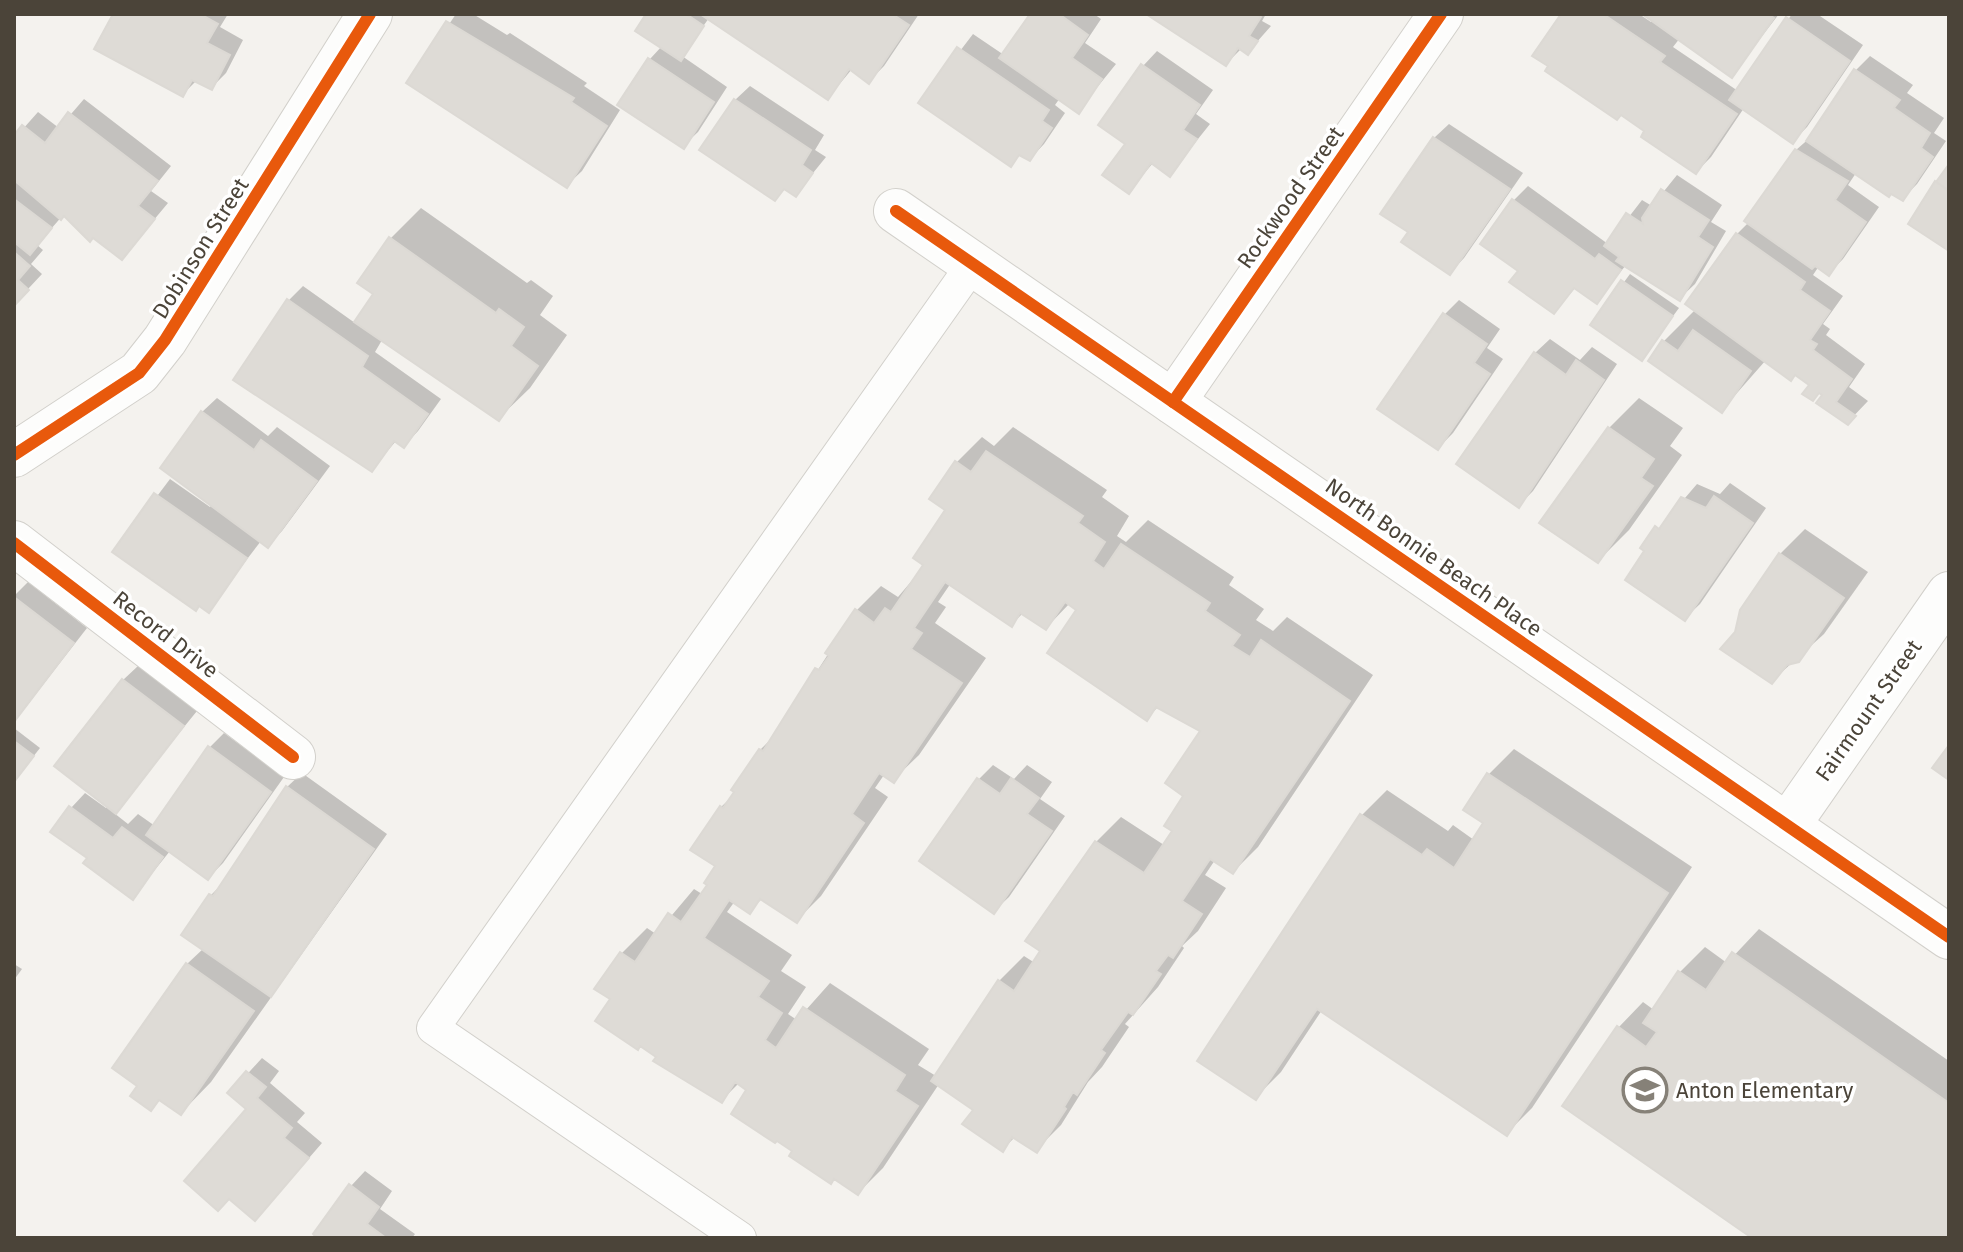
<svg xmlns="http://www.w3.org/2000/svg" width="1963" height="1252" viewBox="0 0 1963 1252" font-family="'Fira Sans',sans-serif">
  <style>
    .shadow { fill: #0003; fill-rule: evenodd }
    .building { fill: #dedbd6; stroke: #dcd9d4; stroke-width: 2 }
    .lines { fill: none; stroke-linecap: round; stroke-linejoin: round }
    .service-casing { stroke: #d2d0cb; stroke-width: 34 }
    .minor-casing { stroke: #d2d0cb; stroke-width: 46 }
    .service { stroke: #fdfdfc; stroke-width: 32 }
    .minor { stroke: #fdfdfc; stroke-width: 44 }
    .cycleway-casing { stroke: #fff; stroke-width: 17 }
    .cycleway { stroke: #e8590c; stroke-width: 12 }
    .labels { text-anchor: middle; stroke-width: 7; stroke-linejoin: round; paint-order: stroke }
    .street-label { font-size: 22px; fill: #4b4439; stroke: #fff }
    .poi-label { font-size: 22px; fill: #4b4439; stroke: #fff; text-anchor: start }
  </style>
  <rect width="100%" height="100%" fill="#f4f2ee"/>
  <g class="shadow">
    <path d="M115 14H228L220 27 243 40 226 73 211 88 197 80 183 94Z"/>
    <path d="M456 14H473L507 35 510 33 587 83 584 86 620 110 582 171 567 185 409 83Z"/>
    <path d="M648 14H919L884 66 869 81 852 69 828 98 709 18 682 56 727 87 698 132 683 146 650 59 662 46Z"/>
    <path d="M1032 14H1094L1101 19 1085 43 1116 64 1078 111 1060 98 1055 105 1065 113 1044 144 1030 159 1021 154 1011 164 921 102 973 34 1004 55Z"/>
    <path d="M1150 14H1266L1262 21 1271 26 1248 52 1242 48 1226 64Z"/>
    <path d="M1563 14H1639L1651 22 1653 19 1646 14H1779L1732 75 1680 38 1673 47 1738 91 1792 14H1817L1863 45 1807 127 1792 142 1744 108 1711 157 1696 172 1646 131Z"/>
    <path d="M1157 51 1213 90 1196 114 1210 124 1170 174 1153 163 1129 191 1128 143 1143 66Z"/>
    <path d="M1870 56 1913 85 1907 93 1944 118 1934 133 1946 141 1917 184 1902 199 1856 173 1848 185 1879 207 1843 259 1829 273 1819 266 1813 275 1843 296 1823 324 1830 329 1826 335 1865 364 1849 387 1868 401 1847 423 1812 384 1766 360 1722 410 1664 341 1696 309 1737 234 1749 222 1796 150 1812 136 1856 70Z"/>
    <path d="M750 86 824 135 815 150 826 157 796 194 786 188 775 199 735 100Z"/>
    <path d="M84 99 171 166 151 191 168 203 122 258 64 214 37 245 43 250 31 264 42 274 14 304V139L38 112 59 128Z"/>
    <path d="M1449 124 1523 173 1464 258 1450 273 1411 231 1434 138Z"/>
    <path d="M1677 175 1722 205 1711 222 1726 231 1695 284 1680 298 1626 265 1597 301 1576 287 1554 312 1521 271 1514 200 1528 186 1608 244 1642 200 1652 206Z"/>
    <path d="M421 208 527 283 531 280 553 296 540 315 567 335 530 388 499 418 382 340 375 352 441 399 418 431 404 446 396 441 371 470 236 379 289 300 303 286 355 323 376 294 360 282 391 238Z"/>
    <path d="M1630 274 1679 308 1642 358 1593 324Z"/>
    <path d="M1459 300 1500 329 1487 348 1503 359 1453 433 1438 448 1444 315Z"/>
    <path d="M1550 339 1580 360 1592 347 1617 364 1533 491 1519 505 1535 353Z"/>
    <path d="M217 398 268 436 277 427 330 466 282 531 268 545 261 541 208 610 115 552 170 479 210 507 212 504 202 412Z"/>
    <path d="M1639 398 1683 428 1670 446 1682 455 1629 530 1598 561 1609 428Z"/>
    <path d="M1013 427 1107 490 1102 497 1129 516 1117 536 1126 542 1148 520 1234 577 1229 585 1264 609 1256 620 1273 631 1287 617 1373 675 1258 847 1233 872 1215 860 1205 875 1226 888 1198 931 1182 946 1184 948 1158 987 1125 1024 1129 1027 1102 1067 1088 1082 1061 1125 1036 1150 1015 1137 1003 1149 976 1109 939 1084 883 1168 858 1193 795 1151 749 1089 740 1082 721 1101 659 1057 613 999 621 954 647 928 656 934 694 889 702 894 717 866 721 807 737 792 760 750 777 733 856 611 881 586 898 597 926 564 948 509 932 499 957 462 982 437 994 446ZM951 583 1011 625 1023 613 1046 628 1070 603 1079 609 1147 718 1159 706 1203 731 1186 796 1174 831 1164 845 1121 817 1096 842 1035 963 1024 956 999 981 936 1076 918 1065 929 1049 830 983 797 1020 788 1014 806 987 781 971 792 955 727 912 735 901 749 911 763 898 796 921 821 896 888 797 875 788 884 775 893 780 919 755 986 658 935 623 946 607 938 602Z"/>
    <path d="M1730 483 1766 508 1700 604 1685 618 1643 547 1697 484 1720 494Z"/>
    <path d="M1805 529 1868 572 1824 634 1772 681 1737 633 1780 554Z"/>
    <path d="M28 582 87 628 14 722V596Z"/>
    <path d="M138 666 197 711 114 813 128 824 138 814 155 826 209 748 224 733 284 777 223 863 208 878 170 851 133 897 90 857 71 808 85 793 106 808 108 805 123 680Z"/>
    <path d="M14 728 40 748 14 781Z"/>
    <path d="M1514 749 1692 867 1532 1108 1507 1133 1322 1010 1281 1072 1256 1097 1362 815 1387 790 1448 831 1453 825 1474 840 1485 823 1466 809 1489 774Z"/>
    <path d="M993 765 1014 779 1027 765 1052 782 1040 799 1065 816 1009 897 994 911 922 861 979 779Z"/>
    <path d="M302 773 387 834 211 1082 181 1113 161 1099 151 1108 140 1085 187 964 204 948 211 895 226 880 287 787Z"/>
    <path d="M1759 929 1949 1061V1238H1756L1618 1028 1643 1002 1654 1010 1680 972 1705 947 1727 963Z"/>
    <path d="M14 964 22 969 14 980Z"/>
    <path d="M262 1058 279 1071 270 1083 305 1113 297 1122 322 1143 269 1204 230 1197 249 1109 230 1093Z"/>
    <path d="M365 1171 392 1191 380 1209 415 1234 412 1238H319L351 1186Z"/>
  </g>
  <g class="building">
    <path d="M113 14H200L218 24 207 43 230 55 212 90 192 80 183 97 94 49Z"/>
    <path d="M646 14H686L704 26 681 61 635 31Z"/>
    <path d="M700 14H892L909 25 869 84 849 69 828 100Z"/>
    <path d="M1030 14H1059L1088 35 1072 58 1102 79 1079 114 999 58Z"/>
    <path d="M1146 14H1257L1261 17 1249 36 1258 41 1248 55 1238 48 1226 66Z"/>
    <path d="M1561 14H1603L1665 56 1660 62 1737 114 1696 174 1641 137 1644 131 1621 115 1617 120 1545 71 1548 66 1532 56Z"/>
    <path d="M1642 14H1768L1774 18 1732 78Z"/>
    <path d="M1786 17 1850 61 1793 144 1729 100Z"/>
    <path d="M446 21 574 98 571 102 607 126 567 188 406 83Z"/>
    <path d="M957 47 1049 110 1042 121 1052 128 1030 161 1019 155 1011 167 918 103Z"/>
    <path d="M648 58 714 102 684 149 617 105Z"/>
    <path d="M1141 64 1200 105 1183 130 1197 139 1170 177 1151 163 1129 194 1102 175 1125 144 1098 125Z"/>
    <path d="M1854 69 1900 100 1894 108 1930 133 1921 148 1933 157 1903 201 1891 194 1889 197 1806 141Z"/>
    <path d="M734 99 811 150 802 165 813 173 796 197 784 189 775 201 699 150Z"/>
    <path d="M68 112 158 181 138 206 155 219 122 260 93 238 90 242 64 216 61 220 14 180V135L22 125 45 143Z"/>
    <path d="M1433 137 1510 189 1450 275 1401 242 1408 232 1380 214Z"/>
    <path d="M1795 149 1848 181 1835 200 1866 222 1829 276 1815 266 1812 269 1744 221Z"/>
    <path d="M1949 164V191L1936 182Z"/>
    <path d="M1935 181 1949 191V251L1908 224Z"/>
    <path d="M1661 189 1709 220 1698 237 1713 247 1680 301 1616 261 1619 257 1604 246 1626 213 1643 224 1642 218Z"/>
    <path d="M14 199 52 228 30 255 14 242Z"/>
    <path d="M1512 199 1595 259 1599 254 1621 270 1597 304 1574 288 1554 314 1509 282 1518 271 1480 244Z"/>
    <path d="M1736 233 1805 282 1800 290 1830 311 1810 340 1817 344 1813 350 1852 379 1836 402 1856 416 1848 425 1816 403 1822 395 1819 393 1813 401 1802 394 1809 385 1795 375 1791 381 1685 304Z"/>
    <path d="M389 237 496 313 499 309 524 327 511 346 538 366 499 421 354 322 373 294 357 283Z"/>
    <path d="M14 252 30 266 18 280 29 290 14 306Z"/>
    <path d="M1621 280 1673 316 1642 361 1590 325Z"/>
    <path d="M287 299 368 356 362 367 428 414 404 448 394 441 372 472 233 380Z"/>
    <path d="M1443 313 1487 344 1474 363 1490 374 1438 450 1377 409Z"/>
    <path d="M1693 330 1751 371 1722 413 1648 361 1662 340 1678 351Z"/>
    <path d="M1534 352 1566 375 1576 360 1604 380 1519 508 1456 464Z"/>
    <path d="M201 411 254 450 261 440 317 481 268 548 160 468Z"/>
    <path d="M1608 427 1654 459 1641 478 1653 486 1598 563 1539 523Z"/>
    <path d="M986 451 1083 516 1078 523 1105 542 1093 561 1104 569 1121 544 1210 603 1205 611 1240 635 1232 646 1250 657 1261 640 1350 701 1233 874 1210 859 1182 901 1202 914 1173 958 1168 955 1156 971 1161 974 1133 1015 1128 1012 1101 1050 1105 1053 1077 1095 1073 1092 1064 1107 1066 1109 1037 1153 1012 1137 1003 1152 962 1124 973 1110 931 1081 998 980 1014 991 1040 951 1025 941 1095 841 1144 873 1172 831 1164 826 1183 796 1165 783 1200 731 1156 707 1147 721 1047 653 1076 610 1065 602 1046 630 1020 613 1012 627 945 582 914 628 922 633 911 649 962 683 894 783 879 773 852 814 864 823 797 923 760 899 750 914 729 900 704 938 769 981 758 997 782 1013 765 1040 776 1048 803 1007 905 1075 895 1091 918 1106 858 1195 834 1179 831 1184 789 1156 792 1151 777 1141 775 1143 731 1114 746 1090 735 1082 722 1103 653 1061 656 1057 640 1046 638 1050 595 1021 610 999 594 989 620 952 635 962 668 913 681 922 707 885 704 883 715 866 690 850 720 806 723 808 734 792 731 790 759 749 763 751 815 668 819 670 829 656 825 653 855 609 874 623 885 608 891 612 923 565 913 558 945 510 929 499 955 461 971 472Z"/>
    <path d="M154 493 247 558 209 613 199 606 196 611 112 552Z"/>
    <path d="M1714 496 1753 523 1685 621 1625 580 1644 551 1640 548 1655 526 1659 529 1681 497 1706 508Z"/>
    <path d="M1779 553 1844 598 1799 662 1787 665 1772 684 1720 649 1735 632 1740 610Z"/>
    <path d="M14 597 74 643 14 722Z"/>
    <path d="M122 679 184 726 116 814 54 766Z"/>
    <path d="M14 741 34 756 14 782Z"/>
    <path d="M1949 745V780L1932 768Z"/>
    <path d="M208 746 271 792 208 880 146 835Z"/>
    <path d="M1487 773 1668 893 1507 1136 1317 1009 1256 1100 1197 1061 1360 814 1422 855 1427 849 1454 868 1483 823 1463 810Z"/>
    <path d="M977 778 1000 794 1011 778 1039 798 1027 814 1052 831 994 914 919 861Z"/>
    <path d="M286 786 374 849 271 997 181 935 209 894 213 896Z"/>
    <path d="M69 806 113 838 122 827 163 857 133 900 83 863 87 858 50 832Z"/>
    <path d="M1732 952 1949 1103V1238H1752L1562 1106 1617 1026 1646 1047 1657 1032 1643 1023 1678 971 1706 990Z"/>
    <path d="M186 963 254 1011 181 1115 159 1100 151 1111 130 1096 137 1086 112 1068Z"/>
    <path d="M246 1071 266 1087 257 1098 292 1128 284 1138 309 1158 255 1221 229 1199 218 1211 184 1181 246 1109 227 1093Z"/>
    <path d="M349 1184 379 1207 367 1224 386 1238H317L313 1234Z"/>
  </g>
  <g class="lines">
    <g class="service-casing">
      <path id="service" d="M740 1238 433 1028 973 264"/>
    </g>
    <g class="minor-casing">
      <g id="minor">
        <path d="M896 211 1949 937"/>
        <path d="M1173 402 1441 14"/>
        <path d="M14 455 139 373 165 340 370 14"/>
        <path d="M14 543 293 757"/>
        <path d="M1788 825 1949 594"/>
      </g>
    </g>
    <use href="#service" class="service"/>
    <use href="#minor" class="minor"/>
    <g class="cycleway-casing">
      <g id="cycleway">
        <path d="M896 211 1949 937"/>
        <path d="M1173 402 1441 14"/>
        <path d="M14 455 139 373 165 340 370 14"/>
        <path d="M14 543 293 757"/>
      </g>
    </g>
    <use href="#cycleway" class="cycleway"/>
  </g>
  <defs>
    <g id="school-ring" transform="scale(2.3)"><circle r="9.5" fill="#fff" stroke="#868178" stroke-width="1.5"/><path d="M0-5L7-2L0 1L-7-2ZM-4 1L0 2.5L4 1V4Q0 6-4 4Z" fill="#868178"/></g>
  </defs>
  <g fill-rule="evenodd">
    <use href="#school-ring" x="1645" y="1090"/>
  </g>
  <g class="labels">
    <g class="street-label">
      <text transform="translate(1290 197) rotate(-55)" y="8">Rockwood Street</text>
      <text transform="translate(200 248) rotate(-58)" y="8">Dobinson Street</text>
      <text transform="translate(1434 557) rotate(35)" y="8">North Bonnie Beach Place</text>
      <text transform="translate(166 634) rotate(38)" y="8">Record Drive</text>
      <text transform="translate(1868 710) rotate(-55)" y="8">Fairmount Street</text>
    </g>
    <g class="poi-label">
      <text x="1676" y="1098">Anton Elementary</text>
    </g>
  </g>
  <rect width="1963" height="1252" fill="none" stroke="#4b4439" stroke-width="32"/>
</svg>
